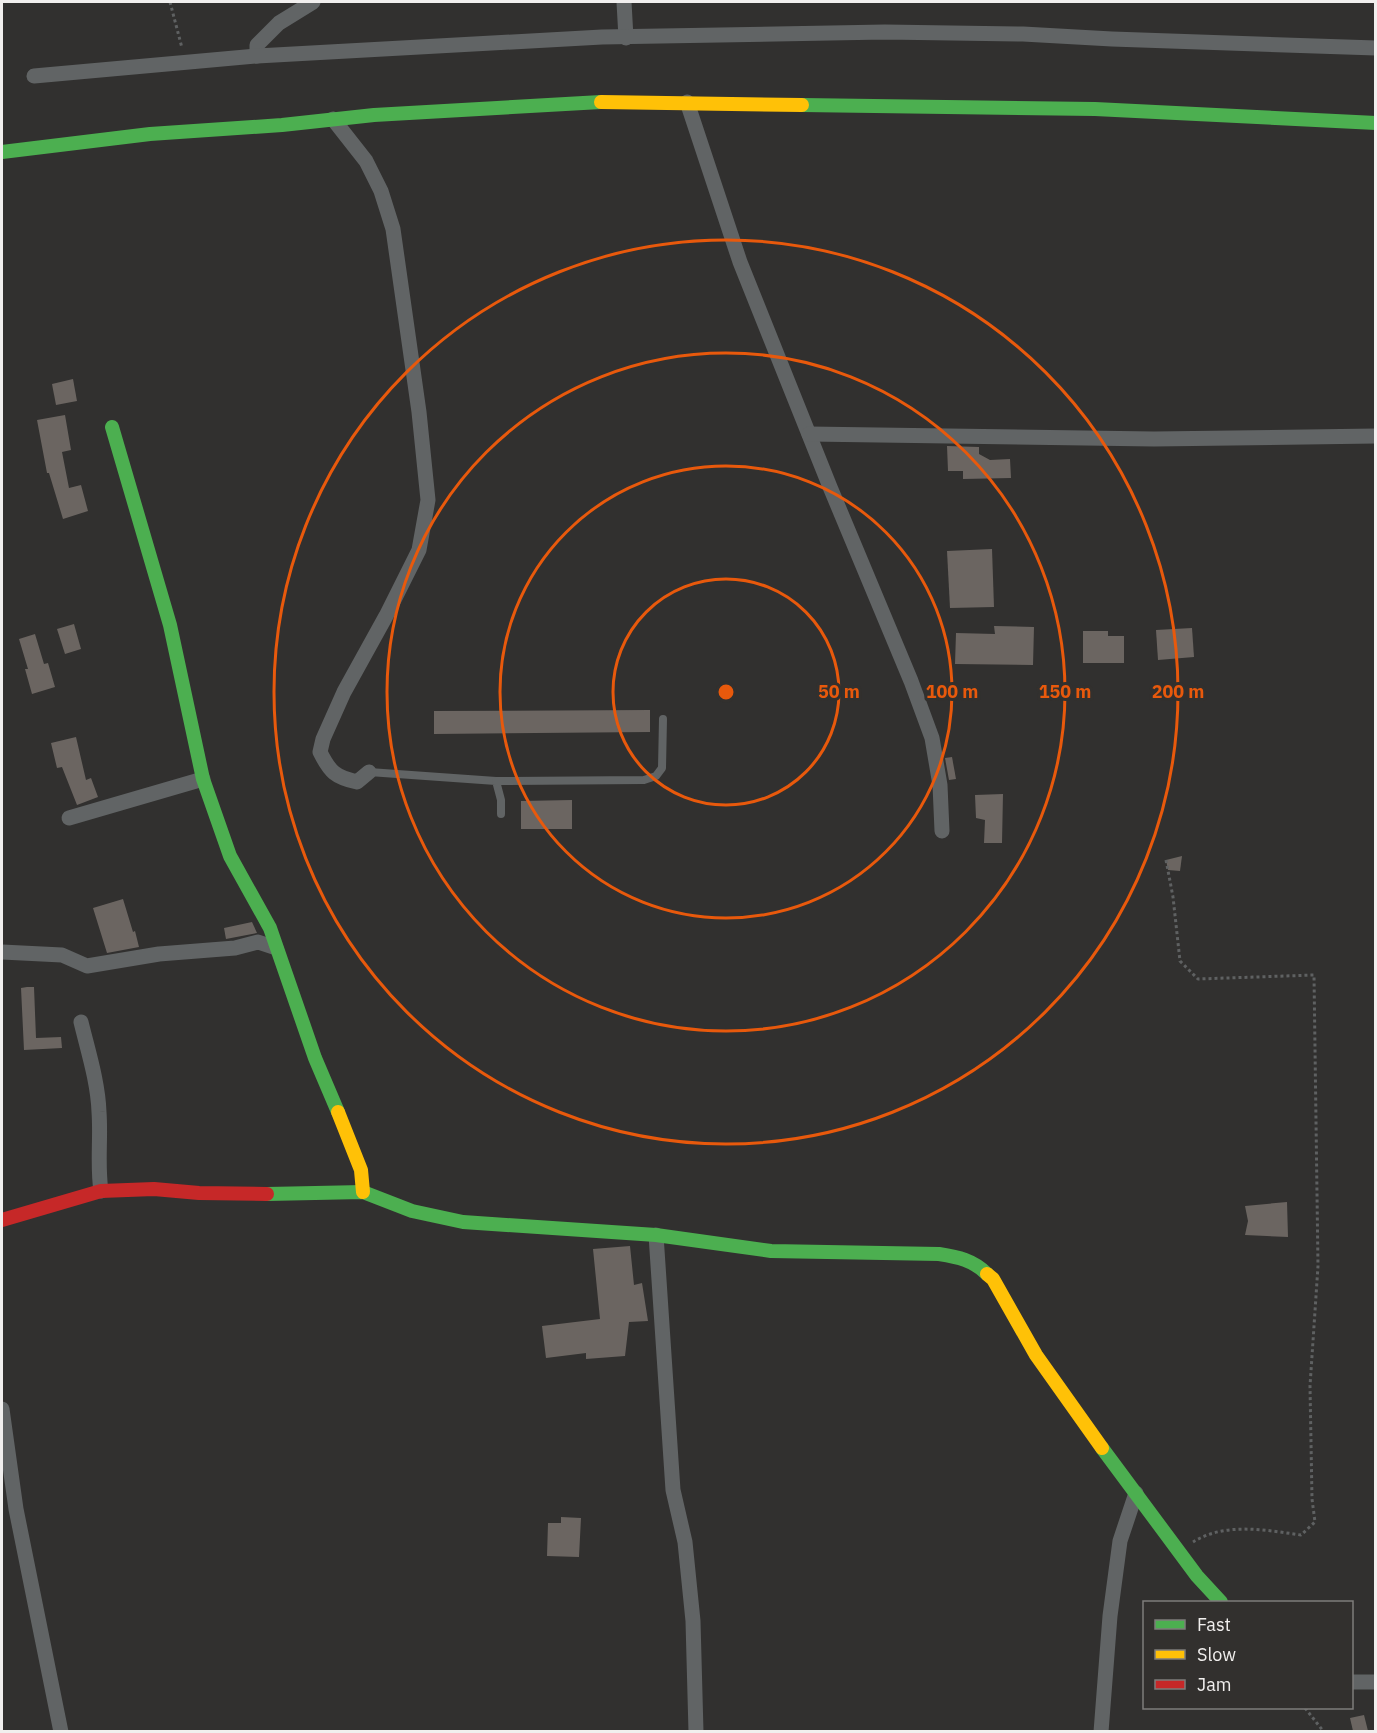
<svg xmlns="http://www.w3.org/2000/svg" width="1377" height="1733" viewBox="0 0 1377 1733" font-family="'IBM Plex Sans',sans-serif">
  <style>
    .building { fill: #6b6561 }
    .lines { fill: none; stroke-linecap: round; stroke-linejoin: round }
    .path { stroke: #5f6162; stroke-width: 3; stroke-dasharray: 3 3; stroke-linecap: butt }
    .lane { stroke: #616465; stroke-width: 8 }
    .street { stroke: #616465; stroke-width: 15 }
    .fast { stroke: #4caf50; stroke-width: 14 }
    .slow { stroke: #ffc107; stroke-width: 14 }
    .jam { stroke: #c62828; stroke-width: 14 }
    .ring { fill: none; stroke: #e8590c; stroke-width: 3 }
    .centre { fill: #e8590c; stroke: #32302e; stroke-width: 3 }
    .ring-label { font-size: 18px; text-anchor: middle; font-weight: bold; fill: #e8590c; stroke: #32302e; stroke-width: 6; stroke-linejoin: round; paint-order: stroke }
  </style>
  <rect width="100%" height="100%" fill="#31302f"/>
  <g class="building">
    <path d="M73 379 77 401 56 405 52 384Z"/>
    <path d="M65 415 71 450 62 452 69 488 81 485 88 511 63 519 49 473H47L37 420Z"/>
    <path d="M947 446 979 447V454L990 460 1010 459 1011 478 963 479V471H948Z"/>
    <path d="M992 549 994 607 950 608 947 551Z"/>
    <path d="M74 624 81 649 65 654 57 629Z"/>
    <path d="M994 626 1034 627 1033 665 955 664 956 633 995 634Z"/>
    <path d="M1192 628 1194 657 1158 660 1156 630Z"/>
    <path d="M1083 631H1108V636H1124V663H1083Z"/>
    <path d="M35 634 44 664 48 663 55 687 32 694 25 669H28L19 639Z"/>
    <path d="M650 710V732L434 734V711Z"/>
    <path d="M76 737 86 780 91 778 98 797 77 805 62 767 57 768 51 743Z"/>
    <path d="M952 757 956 779 949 780 945 758Z"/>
    <path d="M1003 794 1002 843H984L985 820 976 818 975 795Z"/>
    <path d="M572 800V829H521V801Z"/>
    <path d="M1182 856 1180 871 1168 870 1166 860Z"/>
    <path d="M123 899 133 932 135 931 139 947 107 953 93 908Z"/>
    <path d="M252 922 257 933 226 939 224 928Z"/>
    <path d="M27 987H34L36 1038 61 1037 62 1048 24 1050 21 988Z"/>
    <path d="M1287 1202 1288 1237 1245 1235 1248 1221 1245 1206Z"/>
    <path d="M630 1246 634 1285 642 1283 648 1321 629 1322 625 1356 586 1359V1353L546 1358 542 1326 600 1319 593 1249Z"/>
    <path d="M561 1517 581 1518 579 1557 547 1556 548 1523H561Z"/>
    <path d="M1364 1715 1368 1731H1353L1350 1718Z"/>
  </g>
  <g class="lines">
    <g class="path">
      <path d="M170 2 182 48"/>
      <path d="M1166 860 1173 897 1180 961 1198 979 1314 975 1318 1266 1310 1386 1312 1499 1315 1522 1301 1535C1265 1530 1225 1522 1193 1542"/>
      <path d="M1305 1708 1324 1732"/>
    </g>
    <g class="lane">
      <path d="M369 772 496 781 501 800V814"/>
      <path d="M496 781 644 780 656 776 662 768 663 719"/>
    </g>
    <g class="street">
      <path d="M624 2 626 38"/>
      <path d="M257 56V45L279 23 313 2"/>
      <path d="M34 76 257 56 602 37 885 32 1023 34 1112 39 1376 48"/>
      <path d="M687 102 740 262 830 487 911 681 932 738 940 785 942 831"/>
      <path d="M333 119 366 161 381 191 393 229 419 412 428 500 419 550 386 616 344 692 323 739 320 752C330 772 335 777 357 782L369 772"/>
      <path d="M809 434 1154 439 1376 436"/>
      <path d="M69 818 203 779"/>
      <path d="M2 952 62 955 87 966 159 954 235 948 258 942 276 948"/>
      <path d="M81 1022C88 1051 98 1082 99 1112 101 1138 97 1165 101 1191"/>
      <path d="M656 1235 673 1490 685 1542 693 1621 696 1732"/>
      <path d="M2 1409 16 1509 61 1732"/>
      <path d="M1352 1682H1376"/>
      <path d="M1101 1732 1110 1616 1120 1541 1136 1493"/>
    </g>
    <g class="fast">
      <path d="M802 105 1095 109 1376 123"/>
      <path d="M2 152 150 134 282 125 374 115 601 102"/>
      <path d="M112 427 170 625 203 779 230 856 270 928 315 1058 338 1112"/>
      <path d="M267 1194 363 1192 412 1211 463 1222 656 1235 771 1251 939 1254C958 1257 973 1260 987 1274"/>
      <path d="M1102 1448 1197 1576 1221 1602"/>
    </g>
    <g class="slow">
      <path d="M601 102 802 105"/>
      <path d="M338 1112 361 1170 363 1192"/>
      <path d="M987 1274 993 1279 1036 1355 1102 1448"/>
    </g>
    <path class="jam" d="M2 1220 101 1191 154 1189 199 1193 267 1194"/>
  </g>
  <g class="ring">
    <circle cx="726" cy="692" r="113"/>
    <circle cx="726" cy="692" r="226"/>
    <circle cx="726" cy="692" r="339"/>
    <circle cx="726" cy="692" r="452"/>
  </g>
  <circle cx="726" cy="692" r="9" class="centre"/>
  <g class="ring-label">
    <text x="839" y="698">50 m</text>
    <text x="952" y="698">100 m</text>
    <text x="1065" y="698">150 m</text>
    <text x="1178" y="698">200 m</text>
  </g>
  <rect width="1377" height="1733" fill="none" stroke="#f1efee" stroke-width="6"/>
  <rect x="1143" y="1601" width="210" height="108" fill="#32302e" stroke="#7e7c7b" stroke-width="1.5"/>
  <rect x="1155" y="1620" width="30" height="9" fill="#4caf50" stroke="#7e7c7b" stroke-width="1.5"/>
  <text x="1197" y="1631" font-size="18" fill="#f1efee">Fast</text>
  <rect x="1155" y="1650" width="30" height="9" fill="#ffc107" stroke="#7e7c7b" stroke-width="1.5"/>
  <text x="1197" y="1661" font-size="18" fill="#f1efee">Slow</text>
  <rect x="1155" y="1680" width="30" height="9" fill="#c62828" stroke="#7e7c7b" stroke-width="1.5"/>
  <text x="1197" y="1691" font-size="18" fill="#f1efee">Jam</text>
</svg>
